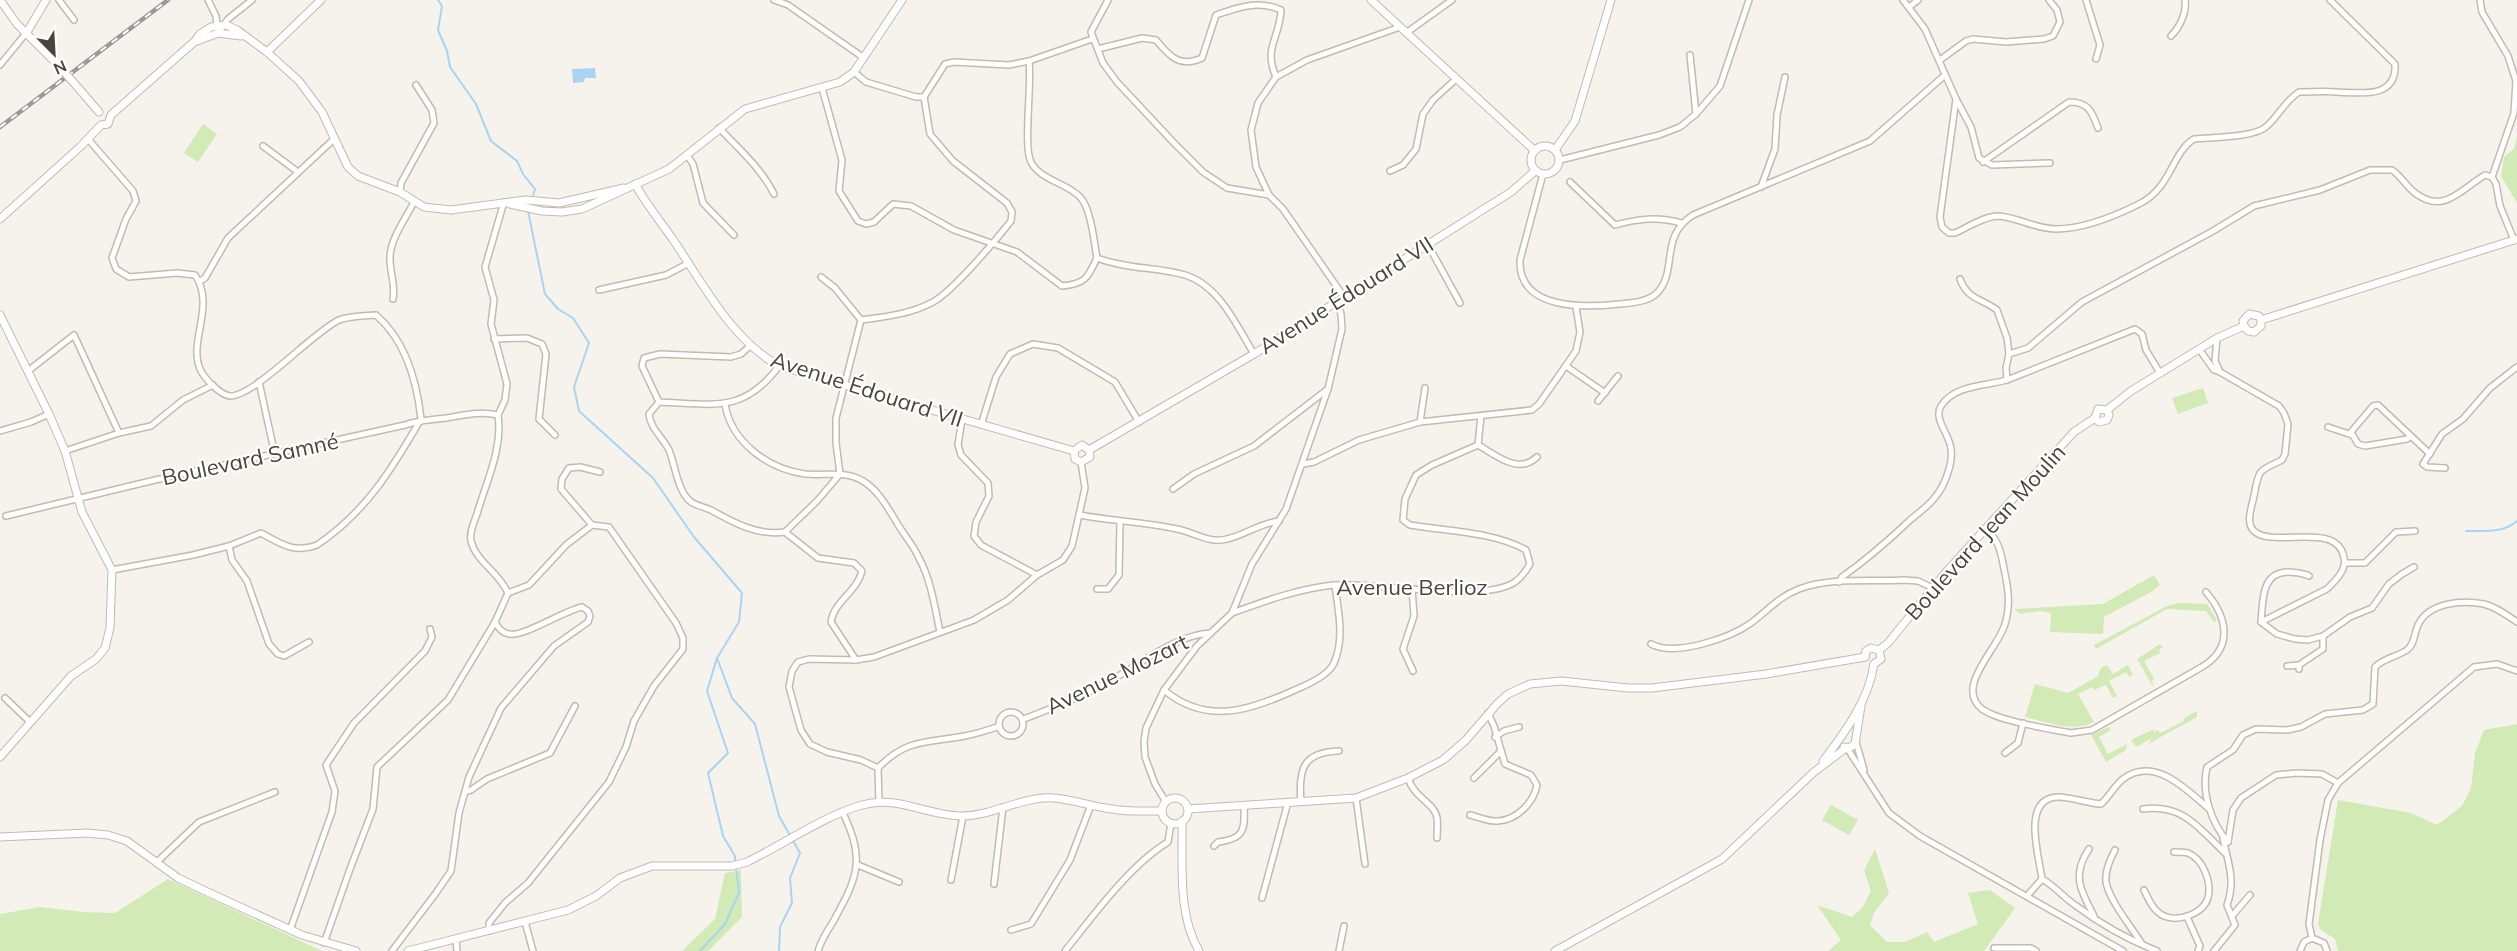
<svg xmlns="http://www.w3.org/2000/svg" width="2517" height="951" viewBox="0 0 2517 951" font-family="Mulish,sans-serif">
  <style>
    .green { fill: #d2eab5 }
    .water { fill: #a9d4f2 }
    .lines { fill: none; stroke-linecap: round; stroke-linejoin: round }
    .stream { stroke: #a9d4f2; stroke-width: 2 }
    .minor-casing { stroke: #c2bbae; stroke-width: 8 }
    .tertiary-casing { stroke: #c2bbae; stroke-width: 9 }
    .minor { stroke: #fff; stroke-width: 5 }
    .tertiary { stroke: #fff; stroke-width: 7 }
    .rail-casing { stroke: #9a9a9a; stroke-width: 4.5 }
    .rail { stroke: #fff; stroke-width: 2; stroke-dasharray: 7; stroke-linecap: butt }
    .tertiary-bridge-casing { stroke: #c2bbae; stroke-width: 9; stroke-linecap: butt }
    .tertiary-bridge { stroke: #fff; stroke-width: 7 }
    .labels { text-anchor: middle; stroke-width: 4.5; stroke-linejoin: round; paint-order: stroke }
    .street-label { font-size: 22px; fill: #4b4439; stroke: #fff }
  </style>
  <rect width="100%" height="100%" fill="#f6f3ec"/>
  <g class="green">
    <path d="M203 124 217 134 198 162 184 153Z"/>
    <path d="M2517 136V203L2501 176 2504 157 2514 149Z"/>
    <path d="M2203 388 2208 403 2178 414 2172 398Z"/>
    <path d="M2154 575 2160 585 2153 591 2104 617 2103 634 2050 632 2051 613 2040 611 2020 614 2014 609 2103 604Z"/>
    <path d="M2179 603 2207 604 2217 620 2214 622 2206 611 2167 609 2096 649 2094 645 2167 606Z"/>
    <path d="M2160 644 2163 647 2159 650 2160 653 2144 661 2154 679 2152 681 2154 688 2137 659Z"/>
    <path d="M2107 665 2113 674 2128 665 2133 675 2129 677 2126 672 2109 681 2117 696 2113 698 2106 685 2094 690 2092 687 2078 694 2094 722C2072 733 2048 722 2025 717L2035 684 2068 693 2097 677 2101 668Z"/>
    <path d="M2197 711V717L2148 744 2152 738 2136 747 2131 740 2154 729 2153 733 2157 730 2160 733 2184 721V718Z"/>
    <path d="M2517 724V951H2338L2335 939 2321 930 2318 924 2338 800 2411 813 2437 825 2462 806 2471 788 2475 753 2484 730Z"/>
    <path d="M2108 727 2111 730 2099 737 2108 754 2127 744 2126 750 2106 762 2091 735Z"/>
    <path d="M1831 805 1858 820 1849 835 1822 820Z"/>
    <path d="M1875 849 1889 893 1874 913 1870 925 1887 942H1905L1927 932 1934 942 1978 924 1968 893 1990 890 2015 908 1984 951H1828L1841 940 1817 905 1852 917 1862 908 1871 891 1864 870Z"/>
    <path d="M741 870 742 917 708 951H682L715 919 725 873Z"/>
    <path d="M168 879 322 951H0V914L40 907 83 912 115 913Z"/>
  </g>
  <path class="water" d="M595 68 596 78H585L584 82 573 83 572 69Z"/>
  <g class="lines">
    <g class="stream">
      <path d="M438 0 442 6 438 30 447 51 450 67 476 104 491 141 517 161 523 174 535 189 532 200"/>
      <path d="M528 211 545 294 558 309 573 318 589 343 574 387 579 411 653 478 694 537 742 593 739 622 717 658 732 698 755 724 779 816 800 853 790 878 792 903 780 927 779 951"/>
      <path d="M2466 531C2484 531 2504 533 2517 521"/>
      <path d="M717 658 707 691 728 753 708 773 723 836 735 856V862"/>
      <path d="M700 951 725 924 739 893 736 868"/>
    </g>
    <g class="minor-casing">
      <g id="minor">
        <path d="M59 0 74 20"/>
        <path d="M208 0 216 16 217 25"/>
        <path d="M774 0 788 5 864 58"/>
        <path d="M1108 0 1091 32 1103 63 1117 82 1174 143 1203 172 1227 188 1269 195 1283 209 1344 297"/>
        <path d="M1903 0 1925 29 1956 99 1971 127 1979 158 1992 165 2050 163"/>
        <path d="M2086 0 2100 45 2096 59"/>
        <path d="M2480 0 2482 12 2508 56 2516 81 2514 113 2492 177"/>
        <path d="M1909 7 1918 0"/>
        <path d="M218 33 228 19 252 0"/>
        <path d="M1406 33 1452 0"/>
        <path d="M2171 36C2180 27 2187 12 2185 0"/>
        <path d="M1098 49 1142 38 1156 40C1170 57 1180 68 1202 58L1216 15C1239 7 1259 0 1281 10 1280 38 1263 47 1276 77"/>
        <path d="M1690 55 1696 114"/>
        <path d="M1940 60 1966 41 1973 39 2006 42 2044 39 2053 36 2060 22 2057 10 2049 0"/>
        <path d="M1029 61C1032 84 1023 147 1031 162 1040 180 1067 183 1080 197 1091 208 1094 242 1097 258 1126 269 1156 267 1185 275 1219 285 1237 326 1254 354"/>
        <path d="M0 65 27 32"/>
        <path d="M854 72 866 82 916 97H924L945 64 954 62 1009 65 1029 61 1092 39"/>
        <path d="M822 88 842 160 839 191 858 221 866 224 874 222 893 204 911 206 954 230 1017 252 1062 286C1085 284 1088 278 1097 258"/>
        <path d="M1956 99 1940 217 1942 227 1949 233H1955C1968 227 1985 216 1998 216 2017 217 2036 229 2056 229 2083 229 2115 216 2139 204 2171 189 2172 152 2194 139 2211 137 2255 138 2267 126 2279 115 2285 101 2299 92 2312 92 2325 91 2337 92 2361 93 2397 99 2395 64L2330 0"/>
        <path d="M719 128C739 149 761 168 774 194"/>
        <path d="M88 139 133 191 136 201 126 219 112 258 116 269 129 277 177 273 195 275C216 305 188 341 200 369 204 378 220 395 230 396 254 397 313 332 339 320 350 316 365 316 376 315 405 340 417 382 421 419"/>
        <path d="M263 146 298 172"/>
        <path d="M687 155 693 164 703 203 734 235"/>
        <path d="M1560 160 1659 135 1680 127 1696 114 1720 86 1749 0"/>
        <path d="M1983 162 2069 102C2089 102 2092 112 2098 128"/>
        <path d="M1390 171 1403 165 1416 149 1423 114 1433 100 1456 79"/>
        <path d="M1543 174 1520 260C1518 310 1584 308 1619 304 1632 303 1649 302 1658 292 1678 269 1659 237 1693 215L1870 141 1945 75"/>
        <path d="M1570 182 1615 225C1637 219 1658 216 1681 223"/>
        <path d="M1761 187 1775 149 1777 115 1785 77"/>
        <path d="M400 192 401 183 434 123 432 110 416 85"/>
        <path d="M1269 195 1256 167 1251 130 1258 103 1276 77 1307 60 1400 27"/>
        <path d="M1427 243 1460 303"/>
        <path d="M821 277 835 288 861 320"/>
        <path d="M1960 279C1968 300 1981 298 1997 310L2007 338 2009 354"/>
        <path d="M200 281 205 278 228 238 334 139"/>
        <path d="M599 290 666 275 689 263"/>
        <path d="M393 299C396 284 389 271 390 256 391 238 406 218 414 202"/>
        <path d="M494 339 527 338 542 344 546 354 539 419 555 435"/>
        <path d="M750 346 741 354 731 357 660 354 644 358 642 366 659 402 649 414C650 428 663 438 669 450 675 465 676 481 684 494 691 506 700 505 711 510 734 523 758 536 785 532"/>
        <path d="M2199 349 2214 370 2220 372 2215 361 2217 338"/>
        <path d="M1566 366 1605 393"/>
        <path d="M28 371 74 335 119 433"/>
        <path d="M2220 372 2279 406 2284 413 2288 424 2285 454 2282 460C2258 472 2259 468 2254 496 2252 506 2245 523 2254 531 2273 549 2338 520 2344 558 2347 570 2335 581 2327 589L2261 622 2277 634 2295 639 2308 640 2323 636 2350 617 2372 608 2389 584 2402 574 2414 567"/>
        <path d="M2160 373 2146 350 2142 334 2135 329 2007 380 2006 368 2009 354 2028 348 2082 302 2213 231 2254 206 2320 190 2370 170H2392C2401 176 2406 186 2415 193 2444 215 2461 189 2485 175L2492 177 2496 184 2500 206 2514 240"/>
        <path d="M259 382 275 455"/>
        <path d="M1598 401 1618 376"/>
        <path d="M659 402C713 404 744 414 779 366"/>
        <path d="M725 404C731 442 768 469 805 474 825 476 845 470 863 481 878 490 888 508 897 523 904 535 914 546 919 558 931 580 935 608 940 632"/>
        <path d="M498 415 505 400 507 384 491 324 494 300 485 267 504 202"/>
        <path d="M962 419 958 445 961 455 988 483 989 496 976 522 974 536 981 545 1037 575"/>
        <path d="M1420 422 1425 388"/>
        <path d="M981 425 996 377 1010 354 1033 344 1058 348 1115 382 1139 422"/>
        <path d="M2328 427 2352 435"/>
        <path d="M0 431 31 422 49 414"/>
        <path d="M2410 437 2407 439 2365 446 2358 444 2351 432 2373 406 2378 405 2430 454"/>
        <path d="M1478 445C1496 455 1518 475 1537 457"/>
        <path d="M65 451 119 433 151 426 183 400 213 385"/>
        <path d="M1303 464 1314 462 1359 440 1420 422 1532 410 1539 404 1576 351 1580 332 1576 307"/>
        <path d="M2445 468 2427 467 2423 464 2442 434 2463 419 2490 388 2517 367"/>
        <path d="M1173 489 1194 474 1254 446 1328 389"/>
        <path d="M1080 515C1112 521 1145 522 1177 529 1194 532 1209 544 1227 539 1245 535 1260 523 1279 521"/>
        <path d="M6 516 155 480 405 425C419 420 431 420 446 418 465 415 479 411 498 415 503 449 486 482 477 514 474 522 469 533 471 541 476 562 499 572 508 593L495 622C498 628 502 633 509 634 524 637 563 611 582 607L588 611 590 616 588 622 554 646 501 708 469 777 459 813 451 871 436 893 392 951"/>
        <path d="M592 525 561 489 562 479 569 468 580 467 600 472"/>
        <path d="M1986 528C1999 541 2001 552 2004 569 2008 587 2011 605 2005 624 1998 649 1954 687 1982 709 1998 721 2050 729 2071 733L2092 730 2200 668C2234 649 2228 618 2206 592"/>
        <path d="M785 532 817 501 840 474 836 443V418L861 320C885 317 911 314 933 302 953 291 996 240 1011 221L1012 212 1007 203 953 161 930 134 924 97"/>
        <path d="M785 532 818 558 854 563 862 571C857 592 834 601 831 622L856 660"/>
        <path d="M229 546 232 560 247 581 269 644 278 654 284 656 309 642"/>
        <path d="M2345 563H2365L2396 532 2415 531"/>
        <path d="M112 570 193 555 229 546 261 533C279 543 295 554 317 545 366 512 392 469 421 419"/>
        <path d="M1839 582 1842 577C1866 560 1888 541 1909 521 1918 513 1929 506 1936 496 1945 485 1953 463 1951 449 1950 435 1933 419 1941 406 1954 385 1985 386 2007 380"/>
        <path d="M1097 589H1108L1119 575 1120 523"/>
        <path d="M1412 589 1414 616 1403 649 1413 671"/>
        <path d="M1232 613C1265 601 1298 589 1333 585 1375 581 1483 604 1515 582 1522 577 1526 571 1530 564L1526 550C1495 532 1445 531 1410 525L1403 520 1405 499 1416 475 1432 465 1478 445 1481 416"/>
        <path d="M2261 622C2263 600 2261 571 2290 572 2297 573 2303 573 2309 576"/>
        <path d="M1651 644C1675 657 1730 638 1751 623 1767 611 1780 596 1799 589 1831 577 1870 582 1904 580L1918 581 1933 588"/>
        <path d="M2287 666 2299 665"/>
        <path d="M2299 669V665L2323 649V636"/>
        <path d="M1164 690C1207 726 1251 710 1297 689 1309 684 1329 675 1334 663 1345 638 1338 610 1335 585"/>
        <path d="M5 698 30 722"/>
        <circle cx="1011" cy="724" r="12"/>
        <path d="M1024 719C1052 708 1082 697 1108 682 1140 665 1174 635 1211 633"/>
        <path d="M1495 737 1504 731 1519 727"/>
        <path d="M1856 742 1864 770"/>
        <path d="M1847 748 1889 813 1920 836 2123 951"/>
        <path d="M2005 753 2018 743 2023 723"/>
        <path d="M878 768 861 760 827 752 810 744 801 730 789 687 792 671 798 662 809 659 856 660 874 657 974 620 1008 600 1037 575 1063 560 1072 546 1085 488 1081 462"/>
        <path d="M878 768C907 738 927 743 965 736 976 734 987 730 998 727"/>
        <path d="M878 768 879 802"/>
        <path d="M1408 778C1414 798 1435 803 1437 818 1438 824 1437 832 1437 838"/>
        <path d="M1474 778 1501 751"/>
        <path d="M465 792 471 790 487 779 550 753 575 706"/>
        <path d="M1356 798 1365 864"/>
        <path d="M1166 802 1155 784 1145 757 1144 742 1146 728 1164 690 1197 646 1232 613 1252 564 1286 509 1328 389 1342 329 1341 314 1337 301"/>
        <path d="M1301 802C1298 769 1303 752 1339 751"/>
        <path d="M2143 809C2183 804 2198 827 2225 853"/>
        <path d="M1470 815C1478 817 1490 822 1498 821 1517 820 1534 802 1537 785L1531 775 1505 764 1494 726 1488 713"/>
        <path d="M2228 842C2211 823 2201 792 2207 767L2233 750 2243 735 2256 729 2287 730 2301 727 2325 714 2363 710 2373 704 2375 667C2384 658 2396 657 2407 650 2415 644 2414 633 2418 625 2429 602 2462 600 2484 604 2496 607 2507 615 2517 622"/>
        <path d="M2228 842 2233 810 2241 798 2276 775 2297 773 2322 774 2338 783"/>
        <path d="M1214 846 1218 842C1245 839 1245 829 1244 805"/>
        <path d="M2089 849C2071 875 2081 891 2094 916"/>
        <path d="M2115 850C2110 860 2105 870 2106 882 2109 900 2132 928 2142 944"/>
        <path d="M157 862 199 822 275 792"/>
        <path d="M858 865 899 882"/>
        <path d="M951 880 963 816"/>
        <path d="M994 884 1003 807"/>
        <path d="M2144 890C2149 900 2153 911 2164 916 2179 922 2203 914 2208 898 2212 882 2203 859 2188 853 2184 852 2178 852 2174 852"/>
        <path d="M2027 896 2042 879"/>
        <path d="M1262 898 1288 802"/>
        <path d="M2232 916 2250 895"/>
        <path d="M2187 917 2200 946 2198 951"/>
        <path d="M525 922 533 951"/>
        <path d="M290 930 332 812 335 791 326 765 354 723 425 651 432 637 430 629"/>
        <path d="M1011 930 1031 924 1070 860 1091 805"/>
        <path d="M489 931V923L505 903 528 883 609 782 626 747 634 721 654 686 683 649V638L676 623 609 527 592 525 566 545 529 585 508 593"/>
        <path d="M2312 938 2309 924 2320 840 2328 800 2338 783 2474 667 2497 664 2517 671"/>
        <path d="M456 940 457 951"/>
        <path d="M324 943 350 869 373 809 377 767 448 700 495 622"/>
        <path d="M1994 948H2031L2036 951"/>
        <path d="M818 951C821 941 827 931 833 922 857 878 866 861 843 813"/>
        <path d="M1065 951C1093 916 1130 865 1168 842L1171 823"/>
        <path d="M1339 951 1344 926"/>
        <path d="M2157 951C2129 940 2099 923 2075 905 2063 897 2055 886 2042 879 2039 856 2020 796 2060 797 2074 798 2087 803 2101 804 2109 797 2115 785 2123 779 2154 756 2185 788 2208 808"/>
        <path d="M2214 951 2235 925 2227 905C2236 879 2228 864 2223 838"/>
        <path d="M2300 951 2304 942 2312 938 2324 943 2327 951"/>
      </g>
    </g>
    <g class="tertiary-casing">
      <g id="tertiary">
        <path d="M0 0 17 24 56 63"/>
        <path d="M1371 0 1535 151"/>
        <path d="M27 32 46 0"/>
        <path d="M197 41 218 33 241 36"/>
        <path d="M267 52 321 0"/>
        <path d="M74 83 99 112"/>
        <circle cx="1545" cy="160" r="14"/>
        <path d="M1555 150 1575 121 1611 0"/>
        <path d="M635 184C646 204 661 222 674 241 703 284 732 340 779 366L1074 451"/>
        <path d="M510 204 542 211 562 212 582 209 669 169 745 109 840 82 854 72 902 0"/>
        <path d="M0 219 81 146 101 125 108 124 111 115 194 42 200 34 211 27 226 25 237 30 267 52 299 81 322 112 348 167 358 176 400 192 424 207 451 210 526 200 559 203 624 188"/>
        <path d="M0 315 49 414 65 451 82 512 112 570 110 628 105 648 96 659 71 676 0 757"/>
        <path d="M2261 320 2517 239"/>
        <path d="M2244 326 2243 321 2249 314 2259 316 2261 320"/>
        <path d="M2244 326 2248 331 2254 332 2261 326V320"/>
        <path d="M2107 410 2131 391 2217 338 2244 326"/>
        <path d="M2095 418 2099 422 2107 420 2109 415 2107 410"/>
        <path d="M2095 418 2098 409 2107 410"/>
        <path d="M1089 450 1254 354 1511 192 1535 171"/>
        <path d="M1074 451 1075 459 1081 462 1090 457 1089 450"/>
        <path d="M1074 451 1082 445 1089 450"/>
        <path d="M1879 650 1888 643 1946 572 2074 432 2095 418"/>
        <path d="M1865 657 1866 651 1871 648 1879 650"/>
        <path d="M1874 664 1881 659 1879 650"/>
        <path d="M1844 747 1849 748 1855 744 1861 706"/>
        <path d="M1823 761C1844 734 1869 700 1874 664"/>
        <circle cx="1175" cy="811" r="13"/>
        <path d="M1188 809 1356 798 1408 778 1443 760 1466 740 1497 704 1508 694 1530 684 1561 681 1628 688H1652L1766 674 1865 657"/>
        <path d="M1182 821C1183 864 1177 913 1199 951"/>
        <path d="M0 837 87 833 108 835 127 841 178 878 216 896 302 935 356 951"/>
        <path d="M408 951 568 910 596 896 620 878 652 866H732L747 862C780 846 828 814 862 805 897 795 925 815 960 816 991 817 1022 796 1053 798 1073 799 1092 807 1112 809 1128 812 1145 811 1162 811"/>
        <path d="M1555 951 1722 859 1814 772 1846 748"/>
      </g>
    </g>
    <use href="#minor" class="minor"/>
    <use href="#tertiary" class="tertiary"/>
    <g class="rail-casing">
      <path id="rail" d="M0 127 168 0"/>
    </g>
    <use href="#rail" class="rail"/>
    <g class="tertiary-bridge-casing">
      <path id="tertiary-bridge" d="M56 63 74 83"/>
    </g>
    <use href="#tertiary-bridge" class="tertiary-bridge"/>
  </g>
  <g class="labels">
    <g class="street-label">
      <text transform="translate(1346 295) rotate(-32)" y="8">Avenue Édouard VII</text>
      <text transform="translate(867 389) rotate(18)" y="8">Avenue Édouard VII</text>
      <text transform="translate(250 459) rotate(-12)" y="8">Boulevard Samné</text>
      <text transform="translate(1985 532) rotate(-48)" y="8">Boulevard Jean Moulin</text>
      <text x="1412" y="595">Avenue Berlioz</text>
      <text transform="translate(1117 674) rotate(-26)" y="8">Avenue Mozart</text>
    </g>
  </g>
  <g transform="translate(54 54) rotate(156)" stroke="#ffffff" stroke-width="4.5" paint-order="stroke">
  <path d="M0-4.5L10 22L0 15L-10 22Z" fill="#4b4439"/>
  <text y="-9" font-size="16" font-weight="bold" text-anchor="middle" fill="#4b4439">N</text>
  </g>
</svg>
